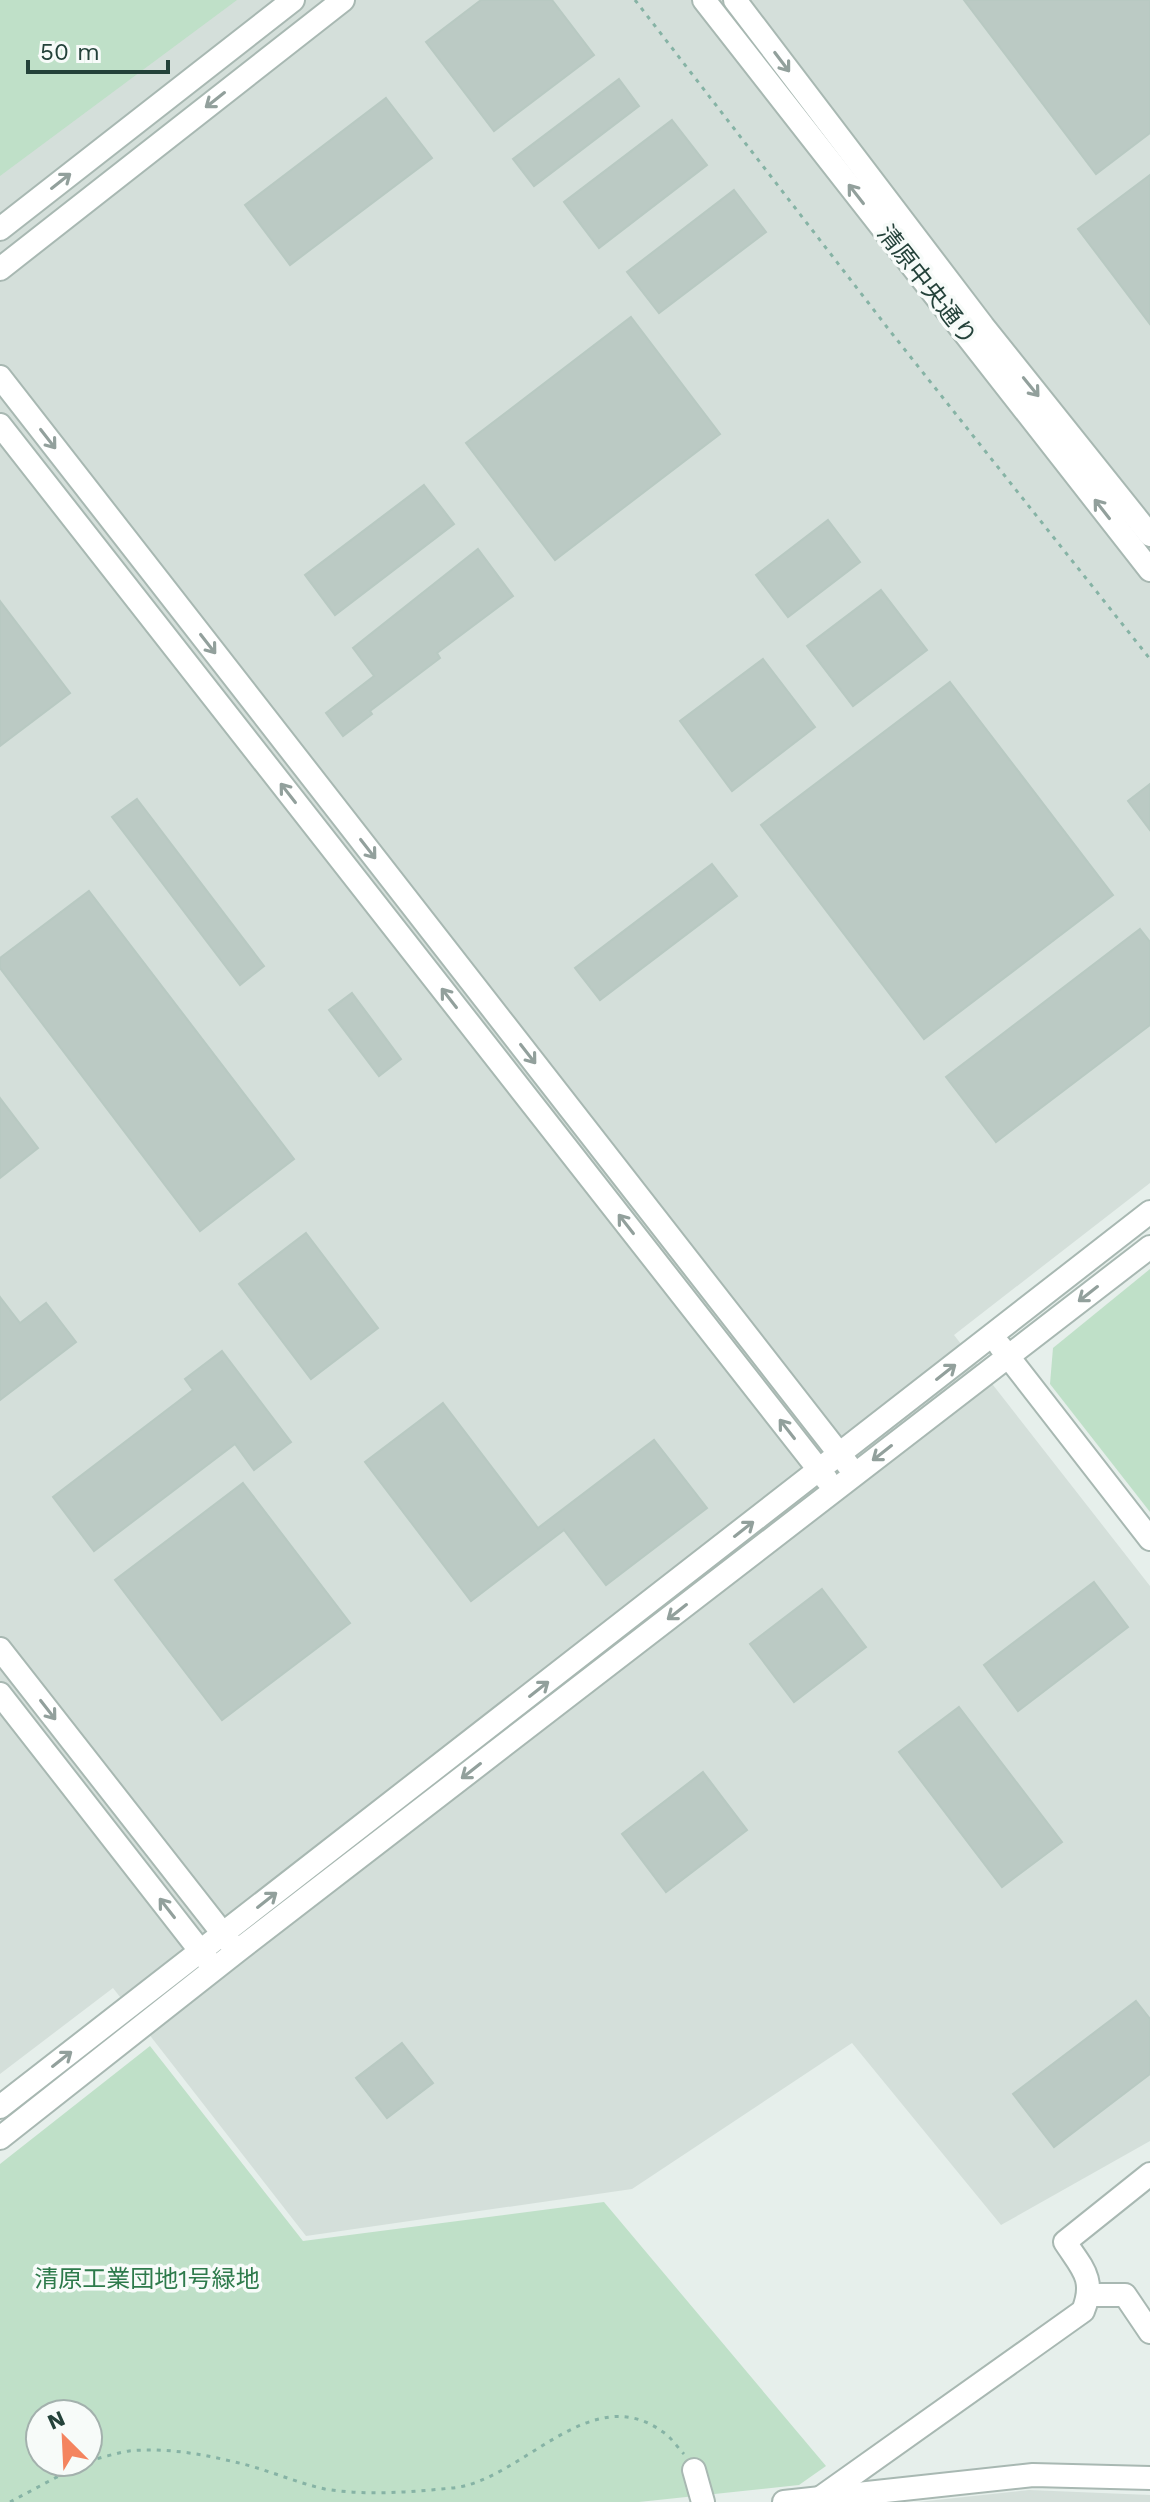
<svg xmlns="http://www.w3.org/2000/svg" width="1150" height="2502" viewBox="0 0 1150 2502" font-family="'Work Sans','Noto Sans JP',sans-serif">
  <style>
    .built { fill: #d4dfda }
    .green { fill: #bfe0c8; fill-rule: evenodd }
    .building { fill: #bbcac4; stroke: #b8c9c2; stroke-width: 2 }
    .lines { fill: none; stroke-linecap: round; stroke-linejoin: round }
    .minor-casing { stroke: #a8b8b2; stroke-width: 26 }
    .path { stroke: #86b3a5; stroke-width: 3; stroke-dasharray: 4 6; stroke-linecap: butt }
    .minor { stroke: #fff; stroke-width: 22 }
    .oneway { stroke: #92a09c }
    .labels { text-anchor: middle; stroke-width: 7; stroke-linejoin: round; paint-order: stroke }
    .street-label { font-size: 24px; fill: #24423a; stroke: #f7fbf9 }
    .park-label { font-size: 24px; fill: #2d7a4b; stroke: #f7fbf9 }
  </style>
  <rect width="100%" height="100%" fill="#e6efeb"/>
  <g class="built">
    <path d="M0 0H1150V1183L954 1335 1150 1586V2141L1001 2225 852 2043 632 2189 306 2236 113 1988 0 2074Z"/>
    <path d="M1029 2490 1150 2495V2502H918Z"/>
  </g>
  <g class="green">
    <path d="M0 0H237L0 176Z"/>
    <path d="M1150 1269V1512L1050 1384 1053 1348Z"/>
    <path d="M150 2046 303 2241 604 2202 826 2466 799 2485 639 2502H0V2164ZM40 2414H88V2462H40Z"/>
  </g>
  <g class="building">
    <path d="M481 0H552L594 55 494 131 426 42Z"/>
    <path d="M964 0H1150V133L1096 174Z"/>
    <path d="M619 79 639 106 534 186 513 159Z"/>
    <path d="M386 98 432 158 290 265 245 205Z"/>
    <path d="M672 120 707 165 599 248 564 202Z"/>
    <path d="M1150 175V324L1078 229Z"/>
    <path d="M734 190 766 232 659 313 627 272Z"/>
    <path d="M631 317 720 434 555 560 466 443Z"/>
    <path d="M424 485 454 524 335 615 305 575Z"/>
    <path d="M828 520 860 562 788 617 756 575Z"/>
    <path d="M478 549 513 596 437 653 440 658 370 711 372 714 343 736 326 713 374 676 353 648Z"/>
    <path d="M881 590 927 650 853 706 807 646Z"/>
    <path d="M0 601 70 693 0 746Z"/>
    <path d="M763 659 815 727 732 791 680 721Z"/>
    <path d="M950 682 1113 895 924 1039 761 825Z"/>
    <path d="M1150 784V830L1128 801Z"/>
    <path d="M137 799 264 966 240 985 112 817Z"/>
    <path d="M712 864 737 896 600 1000 575 968Z"/>
    <path d="M89 891 294 1159 200 1231 0 968V958Z"/>
    <path d="M1140 929 1150 942V1025L996 1142 946 1077Z"/>
    <path d="M352 993 401 1059 379 1076 329 1010Z"/>
    <path d="M0 1098 38 1148 0 1178Z"/>
    <path d="M306 1233 378 1328 311 1379 239 1284Z"/>
    <path d="M0 1297 20 1323 46 1303 76 1342 0 1400Z"/>
    <path d="M222 1351 291 1442 254 1470 235 1444 94 1551 53 1497 193 1390 185 1379Z"/>
    <path d="M443 1403 538 1528 654 1440 707 1508 606 1585 564 1530 471 1601 365 1462Z"/>
    <path d="M243 1483 350 1623 222 1720 115 1580Z"/>
    <path d="M1094 1582 1128 1627 1018 1711 984 1665Z"/>
    <path d="M822 1589 866 1647 794 1702 750 1644Z"/>
    <path d="M959 1707 1062 1842 1002 1887 899 1752Z"/>
    <path d="M703 1772 747 1830 666 1892 622 1834Z"/>
    <path d="M1136 2001 1150 2019V2074L1054 2147 1013 2094Z"/>
    <path d="M402 2043 433 2083 387 2118 356 2078Z"/>
  </g>
  <g class="lines">
    <g class="minor-casing">
      <g id="minor">
        <path d="M704 0 1150 570"/>
        <path d="M735 0 983 326 1150 535"/>
        <path d="M0 229 293 0"/>
        <path d="M0 269 343 0"/>
        <path d="M0 377 848 1465"/>
        <path d="M0 425 827 1480"/>
        <path d="M1000 1346 1150 1539"/>
        <path d="M0 1649 231 1944"/>
        <path d="M0 1694 209 1962"/>
        <path d="M0 2107 1150 1212"/>
        <path d="M0 2138 236 1952 1150 1247"/>
        <path d="M1090 2295H1125L1150 2332"/>
        <path d="M694 2470 703 2502"/>
        <path d="M820 2498 1083 2311C1096 2279 1082 2268 1065 2242L1150 2174"/>
        <path d="M784 2502 1033 2475 1150 2478"/>
      </g>
    </g>
    <g class="path">
      <path d="M635 0 890 331 1150 659"/>
      <path d="M88 2461C101 2458 116 2453 129 2451 167 2447 207 2455 243 2464 271 2471 297 2483 325 2489 367 2496 410 2492 452 2488 521 2482 590 2378 663 2432 671 2437 677 2447 684 2454"/>
      <path d="M10 2502 85 2462"/>
    </g>
    <use href="#minor" class="minor"/>
  </g>
  <defs><path id="oneway-shaft" d="M-6 0H5M1.5-3L5.5 0L1.5 3" fill="none" stroke-width="1.6" stroke-linecap="round" stroke-linejoin="round" transform="scale(2)"/></defs>
  <g class="oneway">
    <use href="#oneway-shaft" transform="translate(782 62) rotate(53)"/>
    <use href="#oneway-shaft" transform="translate(215 100) rotate(142)"/>
    <use href="#oneway-shaft" transform="translate(61 181) rotate(-38)"/>
    <use href="#oneway-shaft" transform="translate(856 194) rotate(-128)"/>
    <use href="#oneway-shaft" transform="translate(1031 387) rotate(51)"/>
    <use href="#oneway-shaft" transform="translate(48 439) rotate(52)"/>
    <use href="#oneway-shaft" transform="translate(1102 509) rotate(-128)"/>
    <use href="#oneway-shaft" transform="translate(208 644) rotate(52)"/>
    <use href="#oneway-shaft" transform="translate(288 793) rotate(-128)"/>
    <use href="#oneway-shaft" transform="translate(368 849) rotate(52)"/>
    <use href="#oneway-shaft" transform="translate(449 998) rotate(-128)"/>
    <use href="#oneway-shaft" transform="translate(528 1054) rotate(52)"/>
    <use href="#oneway-shaft" transform="translate(626 1224) rotate(-128)"/>
    <use href="#oneway-shaft" transform="translate(1088 1294) rotate(142)"/>
    <use href="#oneway-shaft" transform="translate(946 1372) rotate(-38)"/>
    <use href="#oneway-shaft" transform="translate(787 1429) rotate(-128)"/>
    <use href="#oneway-shaft" transform="translate(882 1453) rotate(142)"/>
    <use href="#oneway-shaft" transform="translate(744 1529) rotate(-38)"/>
    <use href="#oneway-shaft" transform="translate(677 1612) rotate(142)"/>
    <use href="#oneway-shaft" transform="translate(539 1689) rotate(-38)"/>
    <use href="#oneway-shaft" transform="translate(48 1710) rotate(52)"/>
    <use href="#oneway-shaft" transform="translate(471 1771) rotate(142)"/>
    <use href="#oneway-shaft" transform="translate(267 1900) rotate(-38)"/>
    <use href="#oneway-shaft" transform="translate(167 1908) rotate(-128)"/>
    <use href="#oneway-shaft" transform="translate(62 2059) rotate(-38)"/>
  </g>
  <g class="labels">
    <g class="street-label">
      <text transform="translate(927 285) rotate(52)" y="8">清原中央通り</text>
    </g>
    <g class="park-label">
      <text x="147" y="2287">清原工業団地1号緑地</text>
    </g>
  </g>
  <g transform="translate(64 2438) rotate(336)"><circle r="38" fill="#f7fbf9" stroke="#a3b1ad" stroke-width="2"/>
  <path d="M0-6L14 30L0 20L-14 30Z" fill="#f4845f"/>
  <text y="-12" font-size="22" font-weight="bold" text-anchor="middle" fill="#24423a">N</text>
  </g>
  <path d="M28 60v12h140v-12" fill="none" stroke="#24423a" stroke-width="4"/>
  <text x="40" y="60" font-size="24" fill="#24423a" stroke="#f7fbf9" stroke-width="6" paint-order="stroke">50 m</text>
</svg>
